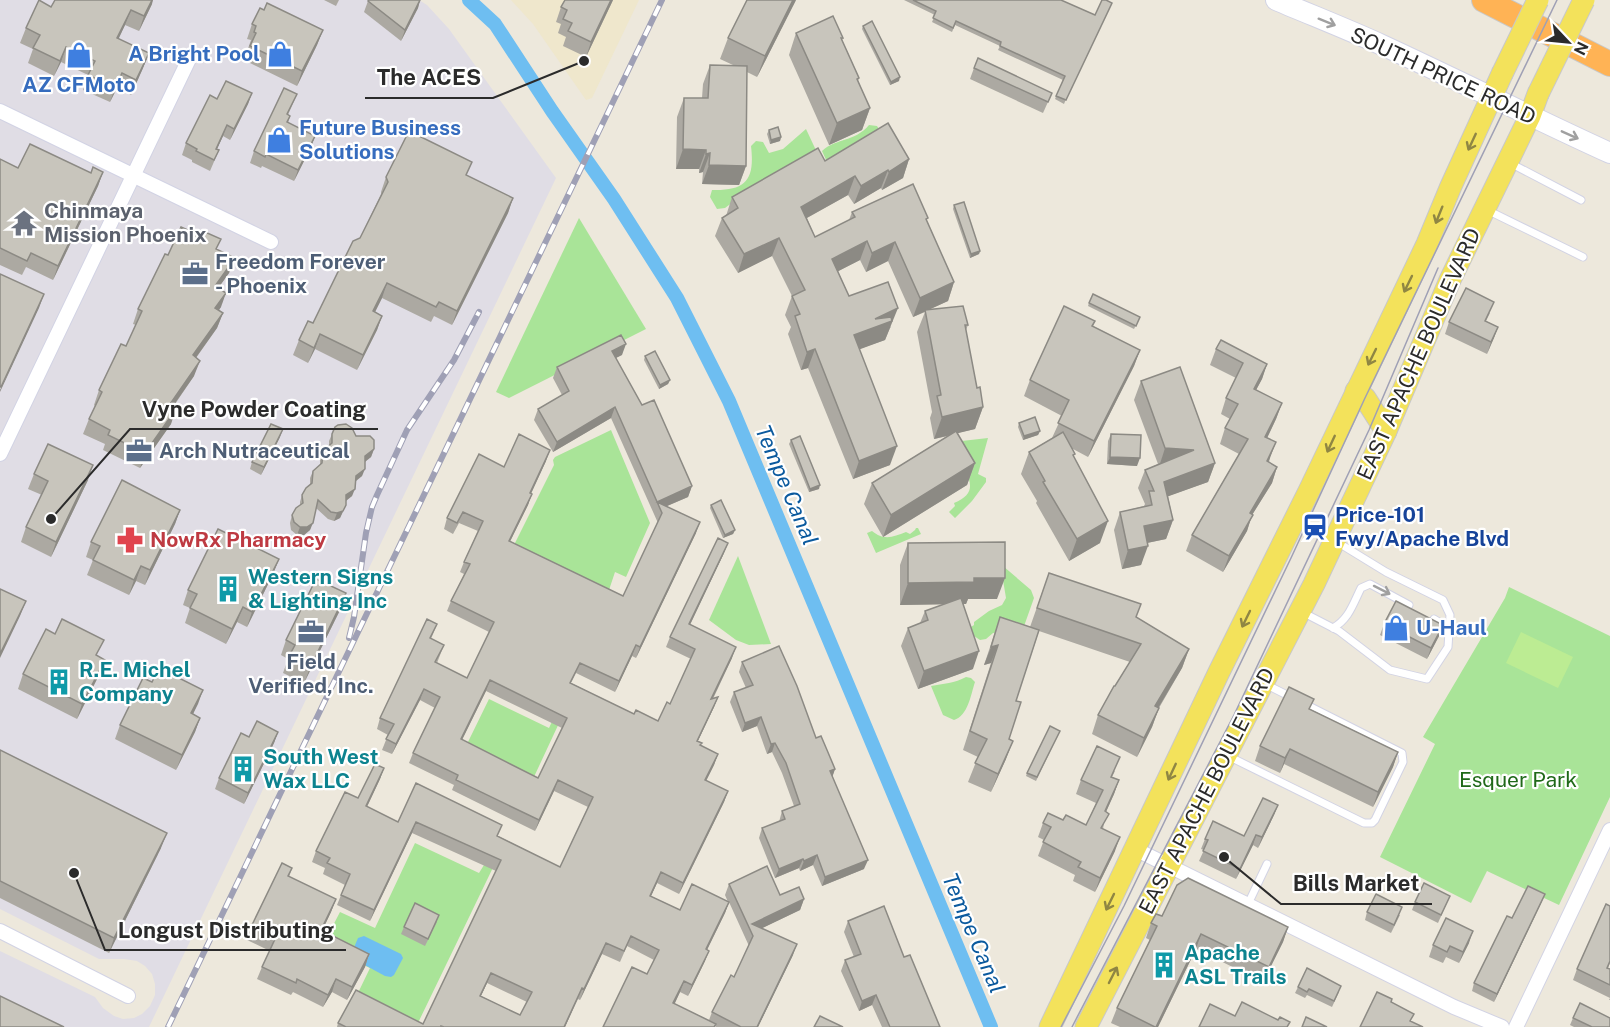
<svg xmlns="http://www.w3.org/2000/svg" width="1610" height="1027" viewBox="0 0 1610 1027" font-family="'Public Sans',sans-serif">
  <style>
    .industrial { fill: #e0dde5 }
    .education { fill: #efe7cc }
    .green { fill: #a9e498 }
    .pitch { fill: #bcec93 }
    .water { fill: #6ebef1 }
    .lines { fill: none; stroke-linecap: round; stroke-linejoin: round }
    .canal { stroke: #6ebef1; stroke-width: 14 }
    .lane-casing { stroke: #d2d3e4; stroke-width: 9 }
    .street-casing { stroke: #d2d3e4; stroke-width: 16 }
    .secondary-casing { stroke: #d2d3e4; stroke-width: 22 }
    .primary-casing { stroke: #c8c8c8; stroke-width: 23 }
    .highway-casing { stroke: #c8c8c8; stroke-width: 26 }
    .lane { stroke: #fff; stroke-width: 7 }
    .street { stroke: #fff; stroke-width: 14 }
    .secondary { stroke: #fff; stroke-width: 20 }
    .primary { stroke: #f3e25b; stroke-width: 21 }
    .highway { stroke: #ffb355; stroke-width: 24 }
    .tram { stroke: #9fa0b5; stroke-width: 1.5 }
    .rail-casing { stroke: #9fa0b5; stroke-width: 6 }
    .rail { stroke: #fff; stroke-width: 4; stroke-dasharray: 11; stroke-linecap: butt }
    .primary-bridge-casing { stroke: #c8c8c8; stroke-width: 23; stroke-linecap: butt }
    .primary-bridge { stroke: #f3e25b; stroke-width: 21 }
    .wall { fill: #aca9a2; fill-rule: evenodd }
    .shaded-wall { fill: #8c8a84 }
    .building { fill: #c8c5bc; stroke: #8c8a84; stroke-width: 1.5; fill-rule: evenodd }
    .oneway { stroke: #a0a0a0 }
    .oneway2 { stroke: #8f8643 }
    .labels { text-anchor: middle; stroke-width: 4.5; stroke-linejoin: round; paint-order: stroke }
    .shop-label { font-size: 21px; font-weight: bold; fill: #366cbe; stroke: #fff; text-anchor: start }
    .street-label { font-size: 21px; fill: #2b2b2b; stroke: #fff }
    .worship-label { font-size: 21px; font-weight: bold; fill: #5b616d; stroke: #fff; text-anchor: start }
    .service-label { font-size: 21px; font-weight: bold; fill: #4e5e75; stroke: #fff; text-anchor: start }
    .transit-label { font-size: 21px; font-weight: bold; fill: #164399; stroke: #fff; text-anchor: start }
    .health-label { font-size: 21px; font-weight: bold; fill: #be3a42; stroke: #fff; text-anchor: start }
    .culture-label { font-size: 21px; font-weight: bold; fill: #0d838f; stroke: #fff; text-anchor: start }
    .park-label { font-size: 21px; fill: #206919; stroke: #fff }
    .water-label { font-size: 22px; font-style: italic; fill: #0b5a9e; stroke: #fff }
    .leader { fill: none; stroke: #2b2b2b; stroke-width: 2 }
    .callout-dot { fill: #2b2b2b; stroke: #fff; stroke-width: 2 }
    .callout-label { font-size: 22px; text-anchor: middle; font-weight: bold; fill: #2b2b2b; stroke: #fff; stroke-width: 4.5; stroke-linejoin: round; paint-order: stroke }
  </style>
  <rect width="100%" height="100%" fill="#ede8dc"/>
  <path class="industrial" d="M0 0H419L427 5 449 29 556 178 149 1027H0V951L95 997 103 1008 114 1016 123 1019 134 1018 142 1014 150 1006 155 995V984L152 974 145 966 137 961 124 959H99L0 909Z"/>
  <path class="education" d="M511 0H639L592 98 586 100 533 24Z"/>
  <g class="green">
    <path d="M869 125 877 126 884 137 828 164 822 151C836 138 855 142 869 125Z"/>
    <path d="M806 129 821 161 741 196 725 208 717 209 710 197 712 190C746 191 755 180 751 146L756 141 763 142 769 153 783 149Z"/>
    <path d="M579 218 646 329 509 398 496 392Z"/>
    <path d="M611 430 650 523 626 577 615 572 608 593 512 549 554 465 553 460 555 457Z"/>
    <path d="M988 438 978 474 986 478V482L972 501 955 518 949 512 955 506 954 503C973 495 973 486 965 469 961 460 957 451 953 442Z"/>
    <path d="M916 528H918L921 534 876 553 867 533 872 531C884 541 893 537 906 532L910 534 915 530Z"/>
    <path d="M738 556 771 644 749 645 736 640 709 620Z"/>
    <path d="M1003 566 1031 590 1034 598 1023 629 993 633 986 639 980 640 974 636 971 627 974 625V622L989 611 1002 605 1006 598 1002 574Z"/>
    <path d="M1509 587 1610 636V797L1559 905 1487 871 1471 903 1380 857 1435 744 1423 737 1505 598Z"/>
    <path d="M966 677 971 678 975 682C971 694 968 716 954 720L943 715 931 686C943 684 955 683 966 677Z"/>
    <path d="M489 699 549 728 557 711 567 706 533 779 467 744Z"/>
    <path d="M415 843 479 873 484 865 500 853 417 1025 357 995 370 968 348 958 326 939 340 912 375 928Z"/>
  </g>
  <path class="pitch" d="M1521 632 1573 657 1558 688 1506 663Z"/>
  <path class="water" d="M364 936 401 954 403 958 394 975 391 977 385 976 350 957 358 938Z"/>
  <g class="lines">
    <path class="canal" d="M469 0 495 24 552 111 614 199 677 298 729 401 991 1027"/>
    <g class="lane-casing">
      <g id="lane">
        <path d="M1510 163 1581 200"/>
        <path d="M1487 210 1583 257"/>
        <path d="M1302 612 1339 631 1390 670 1427 679 1448 647 1450 615 1443 600 1386 572 1337 542"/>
        <path d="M1434 619 1449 628"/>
        <path d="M1333 628C1349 619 1353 604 1361 588L1370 584 1409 605"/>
        <path d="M1265 684 1293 698"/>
        <path d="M1228 756 1364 823H1372L1375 820 1403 762 1402 753 1305 704"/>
        <path d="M1248 904 1267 864"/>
      </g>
    </g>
    <g class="street-casing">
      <g id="street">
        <path d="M0 111 271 242"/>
        <path d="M0 454 191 55"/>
        <path d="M1135 849 1454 1007 1502 1027"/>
        <path d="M0 931 128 996"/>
        <path d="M1516 1027 1610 830"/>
      </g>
    </g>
    <g class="secondary-casing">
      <path id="secondary" d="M1276 0C1311 15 1347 29 1382 45 1458 80 1533 118 1610 153"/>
    </g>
    <g class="primary-casing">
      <g id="primary">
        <path d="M1356 391 1365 398 1386 431"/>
        <path d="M1050 1027 1219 672 1309 491 1427 244 1451 186 1502 74"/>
        <path d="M1086 1027 1314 584 1386 431 1450 280 1530 116 1538 94"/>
      </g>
    </g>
    <g class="highway-casing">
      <path id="highway" d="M1484 0 1610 64"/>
    </g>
    <use href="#lane" class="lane"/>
    <use href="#street" class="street"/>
    <use href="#secondary" class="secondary"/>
    <use href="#primary" class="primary"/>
    <use href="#highway" class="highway"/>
    <g class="tram">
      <path d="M1061 1027 1124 906 1291 558 1365 398 1557 0"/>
      <path d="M1072 1027 1234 715 1369 430 1438 268"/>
    </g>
    <g class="rail-casing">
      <g id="rail">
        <path d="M349 638 354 617 366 533 372 507 377 495 407 430 454 360 479 312"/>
        <path d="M168 1027 662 0"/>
      </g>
    </g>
    <use href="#rail" class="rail"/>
    <g class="primary-bridge-casing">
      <g id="primary-bridge">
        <path d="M1502 74 1538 0"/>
        <path d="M1538 94 1584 0"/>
      </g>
    </g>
    <use href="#primary-bridge" class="primary-bridge"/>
  </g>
  <g class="wall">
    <path d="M324 0H339L336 6Z"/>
    <path d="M420 0 418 8 401 41 364 12 368 1Z"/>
    <path d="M613 0 586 57 563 46 566 37 558 33 561 24 556 22 561 7Z"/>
    <path d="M796 0 757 77 747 72 746 166 739 185 702 184 703 172 699 173V169H676L677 117 684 98H702L703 84 710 65H733L720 59 728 38Z"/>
    <path d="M904 0H1061L1095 15 1106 0 1064 104 1055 99 1063 80 998 50 1000 46 955 25 952 32 932 22 935 15Z"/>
    <path d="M152 4 139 31 125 25 118 39 149 53 143 68 131 95 117 88 110 102 83 90 88 75 61 62 54 76 28 63 33 49 20 43 26 28 51 7Z"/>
    <path d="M252 24 323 30 317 45 297 86 244 60 251 40 247 39Z"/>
    <path d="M863 26 899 81 890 85 862 29Z"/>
    <path d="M796 33 843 38 842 40 859 78 858 81 870 108 862 130 829 145 789 55Z"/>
    <path d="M974 68 1052 93 1043 113 970 79Z"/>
    <path d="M252 93 248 104 230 140 223 136 217 149 219 150 210 171 192 162V160L182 155 186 143 217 99Z"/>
    <path d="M297 94 288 115 290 116 288 123 315 136 311 147 294 181 262 166 261 168 250 163 254 151Z"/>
    <path d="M769 130 781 137 780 141 770 144 767 134Z"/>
    <path d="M0 159 18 168 91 173 103 172 98 186 53 280 26 267 22 275 0 265Z"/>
    <path d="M909 159 903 178 882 190 881 188 854 204 848 195 807 218 815 237 849 220 852 212 927 221 954 282 948 301 928 310 968 325 966 330 977 388 983 407 975 429 957 433 975 463 967 485 883 537 864 504 872 483 948 436 934 439 930 418 932 412 917 332 925 312 913 317 888 261 866 272 860 260 838 271 849 296 891 327 890 328 885 340 859 349 890 465 853 479 808 368 801 370 788 334 791 327 785 315 792 296 772 256 738 273 715 236 722 218 726 216 732 197 825 161Z"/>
    <path d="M467 176 513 198 508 213 452 325 434 316 431 322 382 298 375 312 382 316 377 330 357 370 315 349 308 363 293 355 299 340 313 323 360 238 381 194V192L386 177Z"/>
    <path d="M954 205 980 251 979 254 970 258 953 209Z"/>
    <path d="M217 250 235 258 229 273 218 288 221 307 219 310 223 313 217 328 196 358 194 376 173 407 171 424 140 468 103 450 105 444 83 434 89 419 95 406 94 405 99 390 126 346 136 325 133 324 138 309 168 255Z"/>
    <path d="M1089 303 1140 317 1134 329 1088 306Z"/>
    <path d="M1490 313 1486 321 1498 327 1487 354 1445 334 1449 322Z"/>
    <path d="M1095 321 1093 326 1140 350 1134 366 1088 457 1073 449 1074 457 1100 543 1069 561 1036 503 1037 501 1021 474 1029 452 1052 438 1062 416 1024 396 1030 380Z"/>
    <path d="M1216 349 1267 364 1262 379 1256 390 1282 403 1276 419 1267 438 1270 458 1269 462 1277 467 1272 483 1252 515 1247 531 1223 572 1186 551 1192 535 1239 454 1220 444 1225 428 1230 419 1221 414 1226 398 1236 378 1210 365Z"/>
    <path d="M622 355 615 358 642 405 692 486 688 497 667 506 696 533 636 658 632 656 615 692 576 673 571 683 634 714 658 721 670 704 691 659 666 647 670 637 724 553 690 625 732 658 713 699 718 697 714 707 698 741 700 745 718 754 714 765 706 781 728 791 724 802 679 894 657 883 651 896 680 910 728 902 725 895 729 884 804 899 800 910 762 928 793 955 758 1027H716L715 1026 603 1027 647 974 654 960 627 946 620 962 602 954 580 1000 578 999 565 1027H337L338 1023 423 1024 496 871 412 833 370 921 337 905 345 885 323 874 325 868 312 862 316 851 358 798 384 768 380 779 367 807 398 822 416 783 498 836 560 867 588 807 554 791 535 831 452 790 454 785 409 763 413 753 435 708 420 700 392 754 382 750 388 735 377 729 380 718 437 624 431 639 444 645 437 663 467 678 489 632 447 611 451 601 464 574 460 572 464 562 478 531 459 523 453 534 444 529 447 518 504 467 546 461 531 494 528 505 510 541 623 596 658 523 611 418 553 452 534 420 538 409 562 395 553 378 557 367ZM486 691 562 728 538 778 462 740ZM729 902 749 946 734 977 712 1012 709 1020 674 1004 680 992 688 996 705 961 707 950 725 913ZM487 983 527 1002 520 1015 481 996Z"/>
    <path d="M645 356 670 380 668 384 659 389 644 360Z"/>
    <path d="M1141 381 1215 463 1208 482 1168 496 1173 520 1166 539 1147 543 1141 565 1122 569 1114 530 1120 512 1144 506 1145 504 1138 488 1145 470 1158 464 1134 400Z"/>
    <path d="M1019 423 1040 431 1038 435 1023 440 1018 427Z"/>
    <path d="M332 434 356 436 374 449 371 457 365 462 362 476 355 482 352 496 346 501V505L340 518 334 521 328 519 316 508 310 530 304 535H297L291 530 290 523 292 515 300 505V502L302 495 310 485V478L313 471 320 465V458L323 451 329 445V441Z"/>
    <path d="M1111 434 1137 466 1107 464 1108 441Z"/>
    <path d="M280 437 261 475 250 469 252 462Z"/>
    <path d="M791 440 819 489 809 492 789 444Z"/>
    <path d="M34 474 88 480 51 557 21 542 26 527 42 495 28 489Z"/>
    <path d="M711 505 735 530 733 534 723 538 710 508Z"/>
    <path d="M180 510 175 524 145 585 136 581 129 595 87 575 93 560 86 557 91 542Z"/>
    <path d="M908 543 997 599H968L966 604H963L973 669 918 689 901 646 908 628 920 623 925 611 944 604 900 605V565Z"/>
    <path d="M279 559 273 574 247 627 237 622 226 644 185 623 190 608 183 605 188 590Z"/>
    <path d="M1049 573 1136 617 1189 649 1182 668 1159 708 1152 727 1137 757 1092 734 1098 715 1130 662 1039 631 1016 701 1009 739 1006 759 991 792 968 782 978 757 963 750 991 663 984 665 1000 617 1030 627Z"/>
    <path d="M346 593 341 608 304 683 283 673 288 659 281 655 286 640Z"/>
    <path d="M1384 624 1443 625 1439 636 1427 659 1380 635Z"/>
    <path d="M98 656 99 675 77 719 18 689 23 674Z"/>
    <path d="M742 662 816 738 835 769 832 777 864 869 822 886 813 865 800 871 799 868 775 878 759 838 762 828 779 822 782 811 794 806 782 773 772 752 767 754 757 726 742 732 730 702 734 692 746 688 739 672Z"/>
    <path d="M152 682 203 690 193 714 200 718 195 732 176 770 115 739 120 725Z"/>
    <path d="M1310 709 1398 752 1393 767 1373 807 1284 764 1280 773 1255 761 1260 746Z"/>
    <path d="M1060 731 1036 781 1026 776 1027 773Z"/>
    <path d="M278 732 274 743 244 804 215 789 219 778 249 737Z"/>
    <path d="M0 750 161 848 109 953 0 898Z"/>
    <path d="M1115 771 1112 777 1119 780 1114 794 1106 812 1103 829 1115 851 1095 892 1073 881 1075 875 1038 856 1044 840 1038 837 1043 823 1063 820 1086 825 1096 803 1076 794 1081 780Z"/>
    <path d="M1278 805 1274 815 1258 848 1253 845 1236 879 1199 861 1204 850 1201 849 1205 839 1244 836Z"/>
    <path d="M292 868 289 877 336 899 331 912 322 930 369 954 365 967 347 1000 332 992 323 1007 293 992 291 995 257 979 262 967 270 951 247 940 251 927Z"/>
    <path d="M1450 896 1438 923 1412 910 1415 902Z"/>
    <path d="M1542 901 1494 1002 1472 991 1474 983 1512 918Z"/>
    <path d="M1367 912 1400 915 1391 933 1365 920Z"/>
    <path d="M1162 916 1288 927 1283 942 1263 982 1196 949 1158 1027H1120L1111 1023 1117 1008 1150 940 1146 938 1151 923Z"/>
    <path d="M848 921 904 957 940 1027H882L872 1005 859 1011 841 971 845 960 854 957 844 932Z"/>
    <path d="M437 922 425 946 401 934 404 927Z"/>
    <path d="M1469 943 1459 963 1446 957 1443 963 1429 957 1433 945Z"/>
    <path d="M1610 963 1608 968 1610 969V1000H1609L1610 998 1573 980 1577 969Z"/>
    <path d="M1298 987 1339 992 1332 1007 1307 995 1305 998 1295 993Z"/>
    <path d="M1573 1018 1610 1027H1574L1570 1025Z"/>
  </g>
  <g class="shaded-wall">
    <path d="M152 0H153L152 4 139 31 144 16Z"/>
    <path d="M420 0 418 8 401 41 405 30Z"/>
    <path d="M611 0H613L586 57 591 42Z"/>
    <path d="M793 0H796L757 77 765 56Z"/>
    <path d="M131 10 125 25 112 53 117 38Z"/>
    <path d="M323 30 317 45 297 86 302 71Z"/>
    <path d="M66 47 61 62 54 76 60 61Z"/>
    <path d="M149 53 143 68 131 95 136 80Z"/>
    <path d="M122 73 117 88 110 102 115 88Z"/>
    <path d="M900 77 899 81 890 85 891 82Z"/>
    <path d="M252 93 248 104 230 140 234 129Z"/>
    <path d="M870 108 862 130 829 145 837 123Z"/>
    <path d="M227 125 223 136 212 160 216 149Z"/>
    <path d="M315 136 311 147 294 181 298 170Z"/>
    <path d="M781 137 780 141 770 144 771 140Z"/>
    <path d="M683 149 706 150 699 169H676Z"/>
    <path d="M710 153 703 172 699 173 706 154Z"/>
    <path d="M909 159 903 178 882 190 889 172Z"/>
    <path d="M709 165 746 166 739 185 702 184Z"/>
    <path d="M888 170 881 188 854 204 861 186Z"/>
    <path d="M103 172 98 186 53 280 58 266Z"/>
    <path d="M855 176 848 195 794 225 801 207Z"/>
    <path d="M513 198 508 213 452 325 457 311Z"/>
    <path d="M779 238 772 256 738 273 744 254Z"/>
    <path d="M867 241 860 260 825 278 832 259Z"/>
    <path d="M895 242 888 261 866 272 872 253Z"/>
    <path d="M980 251 979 254 970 258 971 254Z"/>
    <path d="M235 258 229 273 209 301 215 286Z"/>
    <path d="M954 282 948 301 913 317 920 298Z"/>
    <path d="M387 283 382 298 368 326 373 311Z"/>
    <path d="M226 293 221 307 210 322 215 308Z"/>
    <path d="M44 294 39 308 0 392V390Z"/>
    <path d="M898 308 885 340 847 354 854 335 875 319Z"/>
    <path d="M223 313 217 328 187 370 193 355Z"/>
    <path d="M382 316 377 330 357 370 363 355Z"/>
    <path d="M1498 327 1494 338 1487 354 1491 342Z"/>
    <path d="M320 334 315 349 308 363 314 348Z"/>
    <path d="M626 344 622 355 608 362 612 351Z"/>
    <path d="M815 349 808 368 801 370 807 352Z"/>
    <path d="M1140 350 1134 366 1088 457 1094 441Z"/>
    <path d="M200 361 194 376 164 419 170 404Z"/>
    <path d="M1267 364 1262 379 1248 405 1254 389Z"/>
    <path d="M670 380 668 384 659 389 660 385Z"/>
    <path d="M1282 403 1276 419 1260 453 1265 437Z"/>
    <path d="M615 407 611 418 553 452 557 442Z"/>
    <path d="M983 407 975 429 934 439 942 417Z"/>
    <path d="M176 409 171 424 140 468 145 453Z"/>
    <path d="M283 429 280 437 261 475 264 467Z"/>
    <path d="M1040 431 1038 435 1023 440 1024 436Z"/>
    <path d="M1276 442 1270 458 1261 477 1267 461Z"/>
    <path d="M897 446 890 465 853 479 859 461Z"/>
    <path d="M1165 448 1194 450 1159 467Z"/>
    <path d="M374 449 371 457 362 464 365 456Z"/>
    <path d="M550 450 546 461 526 504 530 493Z"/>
    <path d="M1110 457 1140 458 1137 466 1107 464Z"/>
    <path d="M975 463 967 485 883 537 891 515Z"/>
    <path d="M1215 463 1208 482 1158 500 1164 482Z"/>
    <path d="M93 465 88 480 51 557 56 542Z"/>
    <path d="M1277 467 1272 483 1252 515 1247 531 1223 572 1229 556 1250 513Z"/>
    <path d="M365 469 362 476 353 483 356 476Z"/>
    <path d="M820 485 819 489 809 492 810 489Z"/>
    <path d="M692 486 688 497 660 509 657 502Z"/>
    <path d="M355 489 352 496 343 503 346 495Z"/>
    <path d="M532 494 528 505 505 552 509 541Z"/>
    <path d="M346 505 340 518 334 521 337 513Z"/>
    <path d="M180 510 175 524 145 585 150 570Z"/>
    <path d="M1173 520 1166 539 1137 545 1144 526Z"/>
    <path d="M1108 521 1100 543 1069 561 1077 539Z"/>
    <path d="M700 522 696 533 636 658 640 647Z"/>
    <path d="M313 523 310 530 304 535H297L300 527Z"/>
    <path d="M735 530 733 534 723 538 725 535Z"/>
    <path d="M728 543 724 553 685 635 689 624Z"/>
    <path d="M1148 546 1141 565 1122 569 1128 550Z"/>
    <path d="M279 559 273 574 247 627 252 612Z"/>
    <path d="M141 566 136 581 129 595 134 580Z"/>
    <path d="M974 578H1005L997 599H968L966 604 900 605 908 583Z"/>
    <path d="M346 593 341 608 304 683 310 668Z"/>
    <path d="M26 601 20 616 0 658V654Z"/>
    <path d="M243 607 237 622 226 644 232 629Z"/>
    <path d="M1443 625 1439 636 1427 659 1431 648Z"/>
    <path d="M636 645 632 656 615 692 619 681Z"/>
    <path d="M998 645 991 663 984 665 991 647Z"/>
    <path d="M736 647 732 658 707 710 711 699Z"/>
    <path d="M1189 649 1182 668 1148 725 1155 706Z"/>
    <path d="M979 651 973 669 918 689 924 671Z"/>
    <path d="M105 660 99 675 77 719 82 704Z"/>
    <path d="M490 680 486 691 457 750 461 739Z"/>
    <path d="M424 689 420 700 392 754 396 744Z"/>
    <path d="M203 690 198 704 186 728 191 713Z"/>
    <path d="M718 697 714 707 693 751 697 741Z"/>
    <path d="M1159 708 1152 727 1137 757 1144 738Z"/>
    <path d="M761 717 757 726 742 732 745 723Z"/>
    <path d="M200 718 195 732 176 770 182 755Z"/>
    <path d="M278 732 274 743 244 804 248 793Z"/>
    <path d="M1013 741 1006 759 991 792 998 774Z"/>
    <path d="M775 743 772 752 767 754 771 744Z"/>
    <path d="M1290 749 1284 764 1280 773 1285 758Z"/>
    <path d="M1398 752 1393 767 1373 807 1378 792Z"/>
    <path d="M718 754 714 765 701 791 705 780Z"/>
    <path d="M384 768 380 779 362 817 366 806Z"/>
    <path d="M835 769 832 778 830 771Z"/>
    <path d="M558 780 554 791 535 831 539 820Z"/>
    <path d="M1119 780 1114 794 1100 825 1105 811Z"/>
    <path d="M728 791 724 802 679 894 683 883Z"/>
    <path d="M1278 805 1274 815 1258 848 1262 837Z"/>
    <path d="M416 822 412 833 370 921 374 910Z"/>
    <path d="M167 833 161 848 109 953 114 938Z"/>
    <path d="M1256 835 1253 845 1236 879 1240 869Z"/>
    <path d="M1120 837 1115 851 1095 892 1100 878Z"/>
    <path d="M817 855 813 865 800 871 804 861Z"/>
    <path d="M803 859 799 868 775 878 779 869Z"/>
    <path d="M868 860 864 869 822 886 825 877Z"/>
    <path d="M661 872 657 883 646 907 650 896Z"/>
    <path d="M1545 894 1542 901 1494 1002 1497 994Z"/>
    <path d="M336 899 331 912 317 942 321 930Z"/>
    <path d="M804 899 800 910 752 933V924Z"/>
    <path d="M729 902 725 913 702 960 706 949Z"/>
    <path d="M1288 927 1283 942 1263 982 1269 967Z"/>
    <path d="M1473 931 1469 943 1459 963 1463 952Z"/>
    <path d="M1201 934 1196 949 1158 1027H1156Z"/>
    <path d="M606 943 602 954 580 1000 584 989Z"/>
    <path d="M797 944 793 955 758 1027H757Z"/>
    <path d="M709 951 705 961 688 996 692 985Z"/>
    <path d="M369 954 365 967 347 1000 352 987Z"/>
    <path d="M491 973 487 983 476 1006 480 996Z"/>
    <path d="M336 979 332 992 323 1007 328 995Z"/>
    <path d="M684 981 680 992 670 1014 673 1003Z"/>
    <path d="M582 988 565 1027H564Z"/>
    <path d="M876 995 872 1005 859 1011 862 1001Z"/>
  </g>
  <g class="building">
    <path d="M39 0 51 7 55 0H152L144 16 131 10 117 38 149 53 136 80 122 73 115 88 88 75 95 61 66 47 60 61 33 48 40 35 26 28Z"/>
    <path d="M369 0H420L405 30 368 1Z"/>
    <path d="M565 0H611L591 42 568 31 572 23 563 19 567 10 561 7Z"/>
    <path d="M747 0H793L765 56 728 38Z"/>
    <path d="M913 0H1061L1095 15 1102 0H1106L1112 3 1066 100 1056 96 1065 76 1000 46 1001 42 956 21 953 28 933 18 936 11Z"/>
    <path d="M267 3 323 30 302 71 250 46 256 33 254 32 256 26 252 24 260 8 264 10Z"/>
    <path d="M833 16 843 38H841L859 78 857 79 870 108 837 123 796 33Z"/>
    <path d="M872 21 900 77 891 82 863 26Z"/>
    <path d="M978 58 1052 93 1048 102 974 68Z"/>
    <path d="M710 65 747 66 746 166 709 165 710 153 706 154V150L683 149 684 98H708Z"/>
    <path d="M226 81 252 93 234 129 227 125 216 149 219 150 214 160 196 151 197 149 186 143 210 95 217 99Z"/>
    <path d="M284 88 297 94 287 114 290 116 287 122 315 136 298 170 266 154 265 157 254 151Z"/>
    <path d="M888 123 909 159 889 172 888 170 861 186 855 176 801 207 815 237 855 217 852 212 913 184 928 218 926 219 954 282 920 298 895 242 872 253 867 241 832 259 849 296 888 282 898 308 875 319 891 317 892 321 854 335 897 446 859 461 815 349 807 352 795 316 800 314 792 296 805 290 779 238 744 254 722 218 738 208 732 197 818 148 825 161Z"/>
    <path d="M778 127 781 137 771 140 769 130Z"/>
    <path d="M409 131 472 162 466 175 513 198 457 311 439 302 436 307 387 283 373 311 382 316 363 355 320 334 314 348 299 340 308 321 313 323 353 241 360 238 388 182 386 177Z"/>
    <path d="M30 144 91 173 93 167 103 172 58 266 31 253 27 261 0 248V159L18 168Z"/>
    <path d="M964 202 980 251 971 254 954 205Z"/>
    <path d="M181 227 203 237 205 232 221 239 216 249 235 258 215 286 226 293 215 308 223 313 193 355 200 361 170 404 176 409 145 453 108 435 110 430 89 419 102 392 99 390 121 344 126 346 142 311 138 309 165 254 168 255Z"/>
    <path d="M0 274 44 294 1 387H0Z"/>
    <path d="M1466 288 1494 302 1485 321 1498 327 1491 342 1449 322Z"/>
    <path d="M1093 294 1140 317 1136 326 1089 303Z"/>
    <path d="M963 306 968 325H965L977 388 980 387 983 407 942 417 937 396 941 395 925 310Z"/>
    <path d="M1064 306 1095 321 1092 326 1140 350 1094 441 1058 423 1069 400 1030 380Z"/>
    <path d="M621 335 626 344 612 351 642 405 654 400 692 486 657 502 700 522 640 647 636 645 619 681 580 663 570 683 634 714 636 710 658 721 667 702 670 704 695 649 670 637 718 538 728 543 689 624 736 647 711 699 718 697 697 741 702 743 700 745 718 754 705 780 728 791 683 883 661 872 650 896 680 910 692 884 729 902 706 949 709 951 692 985 684 981 673 1003 716 1024 714 1027H603L632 967 647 974 659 950 631 936 624 951 606 943 584 989 582 988 564 1027H444L441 1026V1027H346L338 1023 356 990 423 1024 501 860 416 822 374 910 341 895 350 874 327 863 330 858 316 851 345 792 358 798 375 764 384 768 366 806 398 822 416 783 502 825 497 836 560 867 593 797 558 780 539 820 456 780 458 775 413 753 440 697 424 689 396 744 386 739 394 724 380 718 427 619 437 624 430 638 444 645 435 662 467 678 494 622 451 601 470 564 464 562 483 521 463 512 457 523 447 518 479 454 504 467 519 434 550 450 530 493 532 494 509 541 623 596 662 513 615 407 557 442 538 409 569 391 557 367ZM490 680 567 718 538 778 461 739ZM491 973 532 992 520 1015 480 996Z"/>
    <path d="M1221 340 1267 364 1254 389 1282 403 1265 437 1276 442 1267 461 1277 467 1250 513 1253 515 1229 556 1192 535 1248 439 1225 428 1238 404 1226 398 1243 363 1216 349Z"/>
    <path d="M655 351 670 380 660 385 645 356Z"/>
    <path d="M1180 367 1215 463 1164 482 1173 520 1144 526 1148 546 1128 550 1120 512 1152 505 1149 491H1154L1145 470 1194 450 1165 448 1141 381Z"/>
    <path d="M1035 417 1040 431 1024 436 1019 423Z"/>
    <path d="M271 424 283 429 264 467 252 462Z"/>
    <path d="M346 424 352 428 356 436H370L374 440V449L365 456V469L356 476 355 489 346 495V505L343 511 337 513 331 512 318 500 313 523 307 527H300L294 522 292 515 296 508 303 503 302 495 306 488 312 483 313 471 322 463 323 451 332 443V434L335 427 338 425Z"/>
    <path d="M956 431 975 463 891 515 872 483Z"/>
    <path d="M1063 432 1075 454 1073 455 1108 521 1077 539 1043 482 1045 481 1029 452Z"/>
    <path d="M1111 434 1141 435 1140 458 1110 457Z"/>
    <path d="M800 436 820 485 810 489 791 440Z"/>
    <path d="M48 444 93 465 56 542 26 527 48 481 34 474Z"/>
    <path d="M122 480 180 510 150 570 141 566 134 580 93 560 100 546 91 542Z"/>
    <path d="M721 500 735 530 725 535 711 505Z"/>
    <path d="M218 529 279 559 252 612 243 607 232 629 190 608 197 594 188 590Z"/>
    <path d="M1005 542V578H974V582L908 583V543Z"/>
    <path d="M1049 573 1141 604 1136 617 1189 649 1155 706 1159 708 1144 738 1098 715 1114 686H1115L1141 644 1037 608Z"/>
    <path d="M316 579 346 593 310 668 288 658 295 645 286 640Z"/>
    <path d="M0 589 26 601 0 654Z"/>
    <path d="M961 598 979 651 924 671 908 628 928 620 925 611Z"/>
    <path d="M1396 601 1443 625 1431 648 1384 624Z"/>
    <path d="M1000 617 1039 630 1016 701 1021 702 1009 739 1013 741 998 774 975 763 987 739 970 731 998 645 991 647Z"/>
    <path d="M62 619 104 640 96 655 105 660 82 704 23 674 46 629 55 634Z"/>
    <path d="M779 646 797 686 816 738 821 736 827 750 835 769 830 771 868 860 825 877 817 855 804 861 803 859 779 869 762 828 785 819 782 811 800 804 786 763 775 743 771 744 761 717 745 723 734 692 753 685 742 662Z"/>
    <path d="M159 668 203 690 191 713 200 718 182 755 120 725 143 678 152 682Z"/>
    <path d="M1289 687 1314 699 1309 709 1398 752 1378 792 1290 749 1285 758 1260 746Z"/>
    <path d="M257 721 278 732 248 793 219 778 241 733 249 737Z"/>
    <path d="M1050 726 1060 731 1037 777 1027 773Z"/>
    <path d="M1097 746 1120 757 1111 777 1119 780 1105 811 1109 814 1101 828 1120 837 1100 878 1078 867 1081 862 1043 842 1051 827 1043 823 1048 813 1063 820 1066 815 1086 825 1103 790 1081 780Z"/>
    <path d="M0 750 167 833 114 938 0 881Z"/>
    <path d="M1263 798 1278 805 1262 837 1256 835 1240 869 1203 851 1208 840 1205 839 1213 821 1244 836Z"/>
    <path d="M282 863 292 868 288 876 336 899 321 930 369 954 352 987 336 979 328 995 297 979 296 983 262 967 275 939 251 927Z"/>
    <path d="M767 866 780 895 799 887 804 899 752 924 797 944 757 1027H741L712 1012 731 975 734 977 753 936 729 884Z"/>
    <path d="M1188 878 1288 927 1269 967 1201 934 1156 1027H1155L1117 1008 1157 926 1151 923 1156 914 1162 916 1177 885Z"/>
    <path d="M1424 883 1450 896 1441 915 1415 902Z"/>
    <path d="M1528 886 1545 894 1497 994 1474 983 1507 916 1512 918Z"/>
    <path d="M1376 894 1402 907 1394 925 1367 912Z"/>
    <path d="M415 903 439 915 428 939 404 927Z"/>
    <path d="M1606 904 1610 906V961L1607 968 1610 969V985L1577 969Z"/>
    <path d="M884 906 904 957 910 955 940 1027H890L876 995 862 1001 845 960 861 954 848 921Z"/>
    <path d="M1446 918 1473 931 1463 952 1450 946 1447 952 1433 945Z"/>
    <path d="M1307 968 1341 986 1334 1001 1309 989 1307 992 1298 987Z"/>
    <path d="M1377 992 1392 999 1391 1002 1414 1014 1410 1021 1423 1027H1360Z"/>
    <path d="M0 996 64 1027H0Z"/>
    <path d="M1242 1002 1278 1020 1280 1017 1290 1022 1287 1027H1199L1210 1004 1235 1016Z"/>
    <path d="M1580 1003 1610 1018V1027H1592L1573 1018Z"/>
    <path d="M820 1016 843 1027H814Z"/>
    <path d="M1306 1017 1327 1027H1302Z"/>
  </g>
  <defs><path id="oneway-shaft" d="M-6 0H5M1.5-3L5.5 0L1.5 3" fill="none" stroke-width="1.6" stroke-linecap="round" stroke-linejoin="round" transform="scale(1.5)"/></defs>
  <g class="oneway">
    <use href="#oneway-shaft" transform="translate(1327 22) rotate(22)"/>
    <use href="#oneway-shaft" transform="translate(1570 135) rotate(24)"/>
    <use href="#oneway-shaft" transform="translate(1382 590) rotate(27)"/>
  </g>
  <g class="oneway2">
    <use href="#oneway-shaft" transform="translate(1472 142) rotate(115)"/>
    <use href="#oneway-shaft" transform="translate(1439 215) rotate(112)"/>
    <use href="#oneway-shaft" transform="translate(1408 284) rotate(116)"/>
    <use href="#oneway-shaft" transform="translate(1372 357) rotate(116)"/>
    <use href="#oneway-shaft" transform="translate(1331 444) rotate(115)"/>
    <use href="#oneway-shaft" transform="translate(1246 619) rotate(116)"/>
    <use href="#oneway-shaft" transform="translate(1172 772) rotate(115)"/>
    <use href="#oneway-shaft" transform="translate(1110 902) rotate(116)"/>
    <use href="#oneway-shaft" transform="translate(1113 975) rotate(-63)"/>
  </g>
  <defs>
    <g id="shop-bare" transform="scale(2.07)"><path d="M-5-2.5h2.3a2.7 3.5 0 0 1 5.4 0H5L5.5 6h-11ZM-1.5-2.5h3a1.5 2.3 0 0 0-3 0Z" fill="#3f7fe0" stroke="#fff" stroke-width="2.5" paint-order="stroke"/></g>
    <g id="temple-bare" transform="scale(2.07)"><path d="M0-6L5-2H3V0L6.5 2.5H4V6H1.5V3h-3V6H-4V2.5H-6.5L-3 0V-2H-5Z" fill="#6b7280" stroke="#fff" stroke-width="2.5" paint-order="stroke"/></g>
    <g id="office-bare" transform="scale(2.07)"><path d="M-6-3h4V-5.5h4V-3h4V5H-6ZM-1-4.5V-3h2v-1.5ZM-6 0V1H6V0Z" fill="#5c6f8a" stroke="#fff" stroke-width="2.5" paint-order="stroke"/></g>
    <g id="station-bare" transform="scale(2.07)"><path d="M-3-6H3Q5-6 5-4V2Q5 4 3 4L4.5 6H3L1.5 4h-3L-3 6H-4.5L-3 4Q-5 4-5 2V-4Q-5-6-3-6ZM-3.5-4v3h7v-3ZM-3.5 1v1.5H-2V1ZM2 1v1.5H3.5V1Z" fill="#1a4fb4" stroke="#fff" stroke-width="2.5" paint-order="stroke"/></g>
    <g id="pharmacy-bare" transform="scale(2.07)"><path d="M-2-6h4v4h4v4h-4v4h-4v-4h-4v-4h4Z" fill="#e0444e" stroke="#fff" stroke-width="2.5" paint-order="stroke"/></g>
    <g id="building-bare" transform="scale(2.07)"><path d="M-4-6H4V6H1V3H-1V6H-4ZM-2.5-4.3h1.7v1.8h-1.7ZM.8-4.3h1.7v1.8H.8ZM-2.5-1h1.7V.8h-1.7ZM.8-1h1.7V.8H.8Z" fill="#0f9aa8" stroke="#fff" stroke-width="2.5" paint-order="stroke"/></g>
  </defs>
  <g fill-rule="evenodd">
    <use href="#shop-bare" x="280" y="54"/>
    <use href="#shop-bare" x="79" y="55"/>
    <use href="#shop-bare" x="279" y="140"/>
    <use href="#temple-bare" x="24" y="223"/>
    <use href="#office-bare" x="195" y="274"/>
    <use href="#office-bare" x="139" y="451"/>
    <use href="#station-bare" x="1315" y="527"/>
    <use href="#pharmacy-bare" x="130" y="540"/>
    <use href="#building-bare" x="228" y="589"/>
    <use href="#shop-bare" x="1396" y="628"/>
    <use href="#office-bare" x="311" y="632"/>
    <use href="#building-bare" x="59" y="682"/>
    <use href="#building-bare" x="243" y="769"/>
    <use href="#building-bare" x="1164" y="965"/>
  </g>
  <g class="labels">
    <g class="shop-label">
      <text x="260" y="61" text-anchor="end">A Bright Pool</text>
      <text x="79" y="92" text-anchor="middle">AZ CFMoto</text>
      <text x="299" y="135">Future Business<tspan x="299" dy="24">Solutions</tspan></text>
      <text x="1416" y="635">U-Haul</text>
    </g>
    <g class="street-label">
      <text transform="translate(1443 76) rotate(25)" y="7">SOUTH PRICE ROAD</text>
      <text transform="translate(1419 354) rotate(-66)" y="7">EAST APACHE BOULEVARD</text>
      <text transform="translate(1207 791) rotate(-63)" y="7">EAST APACHE BOULEVARD</text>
    </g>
    <g class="worship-label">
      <text x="44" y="218">Chinmaya<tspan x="44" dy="24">Mission Phoenix</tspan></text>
    </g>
    <g class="service-label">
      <text x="215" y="269">Freedom Forever<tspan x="215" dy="24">- Phoenix</tspan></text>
      <text x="159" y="458">Arch Nutraceutical</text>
      <text x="311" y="669" text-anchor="middle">Field<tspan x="311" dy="24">Verified, Inc.</tspan></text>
    </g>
    <g class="transit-label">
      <text x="1335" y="522">Price-101<tspan x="1335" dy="24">Fwy/Apache Blvd</tspan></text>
    </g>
    <g class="health-label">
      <text x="150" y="547">NowRx Pharmacy</text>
    </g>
    <g class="culture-label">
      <text x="248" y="584">Western Signs<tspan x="248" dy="24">&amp; Lighting Inc</tspan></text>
      <text x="79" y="677">R.E. Michel<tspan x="79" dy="24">Company</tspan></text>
      <text x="263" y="764">South West<tspan x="263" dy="24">Wax LLC</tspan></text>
      <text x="1184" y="960">Apache<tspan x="1184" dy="24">ASL Trails</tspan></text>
    </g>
    <g class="park-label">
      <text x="1518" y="787">Esquer Park</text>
    </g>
    <g class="water-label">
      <text transform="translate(787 485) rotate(67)" y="8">Tempe Canal</text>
      <text transform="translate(974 933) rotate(67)" y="8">Tempe Canal</text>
    </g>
  </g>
  <path class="leader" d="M584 61L493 98H365M51 519L130 429H378M1224 857L1281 904H1432M74 873L105 950H346"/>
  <g class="callout-dot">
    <circle cx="584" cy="61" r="6"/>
    <circle cx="51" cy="519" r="6"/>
    <circle cx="1224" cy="857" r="6"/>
    <circle cx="74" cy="873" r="6"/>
  </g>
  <g class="callout-label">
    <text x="429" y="85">The ACES</text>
    <text x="254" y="417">Vyne Powder Coating</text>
    <text x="1356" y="891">Bills Market</text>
    <text x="226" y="938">Longust Distributing</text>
  </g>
  <g transform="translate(1568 42) rotate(116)" stroke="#ffffff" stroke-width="4.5" paint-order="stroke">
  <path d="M0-4.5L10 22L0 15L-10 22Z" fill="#2b2b2b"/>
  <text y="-9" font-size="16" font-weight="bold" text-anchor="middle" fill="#2b2b2b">N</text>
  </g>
</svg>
